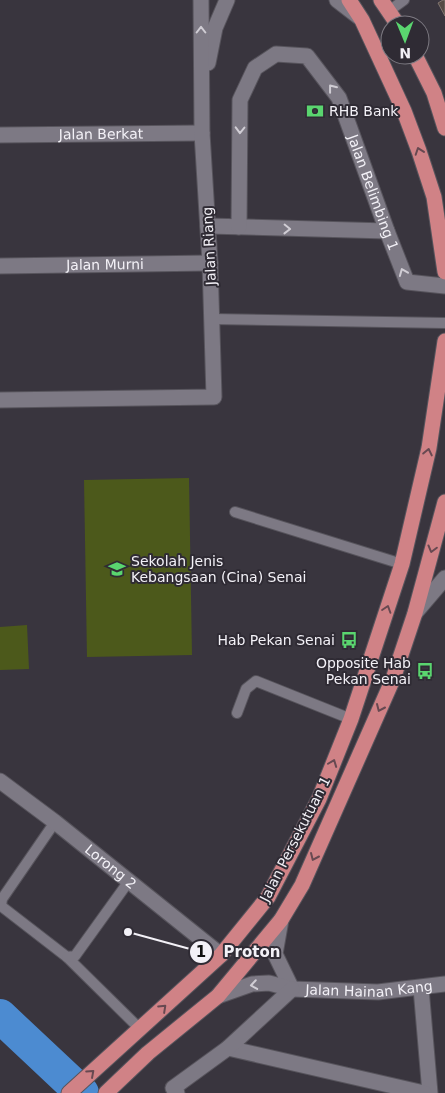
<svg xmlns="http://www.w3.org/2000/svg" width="445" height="1093" viewBox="0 0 445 1093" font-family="'DejaVu Sans',sans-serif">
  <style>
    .green { fill: #4c591b }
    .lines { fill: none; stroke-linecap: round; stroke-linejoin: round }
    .river { stroke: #4c8bd1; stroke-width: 34 }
    .building { fill: #554b46; stroke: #817670 }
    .service-casing { stroke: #57545c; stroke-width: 12 }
    .minor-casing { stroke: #57545c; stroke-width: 17 }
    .tertiary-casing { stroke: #57545c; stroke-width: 17 }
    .trunk-casing { stroke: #57545c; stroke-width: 17 }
    .service { stroke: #7d7984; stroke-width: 10 }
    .minor { stroke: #7d7984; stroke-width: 15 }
    .tertiary { stroke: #7d7984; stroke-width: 15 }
    .trunk { stroke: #d08286; stroke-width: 15 }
    .oneway { stroke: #d0cdd4 }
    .oneway2 { stroke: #674951 }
    .labels { text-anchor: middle; stroke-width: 4; stroke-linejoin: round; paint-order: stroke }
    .poi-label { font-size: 14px; fill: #f3f1f7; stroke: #2f2b34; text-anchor: start }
    .street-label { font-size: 14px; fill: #f3f1f7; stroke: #2f2b34 }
    .leader { fill: none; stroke: #f3f1f7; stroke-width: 2 }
    .callout-dot { fill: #f3f1f7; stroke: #2f2b34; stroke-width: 2 }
    .mark-label { font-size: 15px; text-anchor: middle; font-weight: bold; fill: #111 }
    .callout-label { font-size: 15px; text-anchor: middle; font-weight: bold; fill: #f3f1f7; stroke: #2f2b34; stroke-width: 4; stroke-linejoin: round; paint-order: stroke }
  </style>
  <rect width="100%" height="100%" fill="#39353e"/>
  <g class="green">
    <path d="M189 478 192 655 87 657 84 480Z"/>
    <path d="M27 625 29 669 0 670V627Z"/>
  </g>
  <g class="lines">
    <path class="river" d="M0 1016 82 1093"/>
  </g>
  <path class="building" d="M443 0H445V16L438 3Z"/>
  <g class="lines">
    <g class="service-casing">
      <g id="service">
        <path d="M389 11 404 0"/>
        <path d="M212 319 445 323"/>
        <path d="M235 512 402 564"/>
        <path d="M237 713 246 689 256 681 351 719"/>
        <path d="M55 822 2 899 1 906 67 957 140 1029"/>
        <path d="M67 957 75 956 129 881"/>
      </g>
    </g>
    <g class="minor-casing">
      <g id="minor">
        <path d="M337 0 359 17"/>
        <path d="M208 63 215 28 227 0"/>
        <path id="s1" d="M0 135 202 133"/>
        <path d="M208 226 387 231"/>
        <path id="s2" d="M239 227 240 100 255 68 276 54 307 56 339 98 387 231 407 282 445 286"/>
        <path id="s3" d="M0 266 210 263"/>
        <path d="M0 400 214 397 210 263 202 133 201 0"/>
        <path id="s4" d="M0 781 55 822 221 955"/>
        <path d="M281 920 275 954 292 989"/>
        <path d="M421 988 430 1093"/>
        <path id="s5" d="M218 996 252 984 269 983 292 989 378 992 445 984"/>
        <path d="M228 1048 424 1093"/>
        <path d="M177 1093 173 1088 228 1048 292 989"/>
      </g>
    </g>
    <g class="tertiary-casing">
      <path id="tertiary" d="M415 613 445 578"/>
    </g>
    <g class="trunk-casing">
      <g id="trunk">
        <path d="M349 0 362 20 404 111 419 151 434 197 445 272"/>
        <path d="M381 0 398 25"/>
        <path d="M415 55 434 93 445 128"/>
        <path d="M69 1093 221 955 268 897 319 799 351 719 402 564 429 448 445 341"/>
        <path d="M106 1093 148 1053 218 996 281 920 302 885 393 679 415 613 445 502"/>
      </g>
    </g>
    <use href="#service" class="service"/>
    <use href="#minor" class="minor"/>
    <use href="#tertiary" class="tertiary"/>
    <use href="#trunk" class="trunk"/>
  </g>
  <defs><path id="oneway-chevron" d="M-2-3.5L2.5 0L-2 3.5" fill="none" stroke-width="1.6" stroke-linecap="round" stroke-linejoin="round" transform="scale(1.25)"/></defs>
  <g class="oneway">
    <use href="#oneway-chevron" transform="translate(201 30) rotate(-90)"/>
    <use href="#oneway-chevron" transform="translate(332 88) rotate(-128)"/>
    <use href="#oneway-chevron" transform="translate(240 130) rotate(91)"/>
    <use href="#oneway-chevron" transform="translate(287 229) rotate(1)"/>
    <use href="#oneway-chevron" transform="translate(403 272) rotate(-112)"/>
    <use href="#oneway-chevron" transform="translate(254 985) rotate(171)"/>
  </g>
  <g class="oneway2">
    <use href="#oneway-chevron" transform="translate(419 151) rotate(-109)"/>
    <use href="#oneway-chevron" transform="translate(428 452) rotate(-78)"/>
    <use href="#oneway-chevron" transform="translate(432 549) rotate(105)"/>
    <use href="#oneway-chevron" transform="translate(387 609) rotate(-72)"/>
    <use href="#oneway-chevron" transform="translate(380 708) rotate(114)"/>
    <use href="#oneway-chevron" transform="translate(333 763) rotate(-69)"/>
    <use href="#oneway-chevron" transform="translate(314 857) rotate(114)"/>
    <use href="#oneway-chevron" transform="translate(163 1008) rotate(-43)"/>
    <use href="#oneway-chevron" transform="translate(91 1073) rotate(-42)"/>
  </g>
  <defs>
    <g id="bank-bare" transform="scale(1.35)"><path d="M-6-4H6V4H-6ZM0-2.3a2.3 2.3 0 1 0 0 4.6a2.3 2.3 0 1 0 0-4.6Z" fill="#5ad56f" stroke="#2f2b34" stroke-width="2.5" paint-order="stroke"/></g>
    <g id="school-bare" transform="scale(1.35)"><path d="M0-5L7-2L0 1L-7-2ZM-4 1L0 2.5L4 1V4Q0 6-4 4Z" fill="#5ad56f" stroke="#2f2b34" stroke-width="2.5" paint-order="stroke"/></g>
    <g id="bus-bare" transform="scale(1.35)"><path d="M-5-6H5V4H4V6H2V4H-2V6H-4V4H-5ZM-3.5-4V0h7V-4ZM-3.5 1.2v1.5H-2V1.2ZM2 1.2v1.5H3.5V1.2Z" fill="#5ad56f" stroke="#2f2b34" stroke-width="2.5" paint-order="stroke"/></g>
  </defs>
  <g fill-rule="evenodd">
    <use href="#bank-bare" x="315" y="111"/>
    <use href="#school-bare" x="117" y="569"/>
    <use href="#bus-bare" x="349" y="640"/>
    <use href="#bus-bare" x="425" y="671"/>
  </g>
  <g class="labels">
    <g class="poi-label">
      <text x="329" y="116">RHB Bank</text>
      <text x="131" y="566">Sekolah Jenis<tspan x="131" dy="16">Kebangsaan (Cina) Senai</tspan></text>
      <text x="335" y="645" text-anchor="end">Hab Pekan Senai</text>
      <text x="411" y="668" text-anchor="end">Opposite Hab<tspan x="411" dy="16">Pekan Senai</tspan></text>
    </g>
    <g class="street-label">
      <text dy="5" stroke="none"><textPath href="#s1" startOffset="101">Jalan Berkat</textPath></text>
      <text dy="5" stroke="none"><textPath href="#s2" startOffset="372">Jalan Belimbing 1</textPath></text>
      <text transform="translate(209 246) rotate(-93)" y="5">Jalan Riang</text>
      <text dy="5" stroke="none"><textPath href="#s3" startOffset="105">Jalan Murni</textPath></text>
      <text transform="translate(295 839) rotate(-63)" y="5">Jalan Persekutuan 1</text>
      <text dy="5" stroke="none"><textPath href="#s4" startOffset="140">Lorong 2</textPath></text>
      <text dy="5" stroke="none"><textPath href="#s5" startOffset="154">Jalan Hainan Kang</textPath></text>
    </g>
  </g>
  <path class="leader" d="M128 932L201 952"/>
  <g class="callout-dot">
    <circle cx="128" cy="932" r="5"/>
    <circle cx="201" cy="952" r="12"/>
  </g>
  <g class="mark-label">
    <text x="201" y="957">1</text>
  </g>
  <g class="callout-label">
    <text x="252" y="957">Proton</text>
  </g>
  <g transform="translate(405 40) rotate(179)"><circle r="24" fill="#2f2b34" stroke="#7d7a82"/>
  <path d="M0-4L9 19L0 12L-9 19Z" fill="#5ad56f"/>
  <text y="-8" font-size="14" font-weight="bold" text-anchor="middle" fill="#f3f1f7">N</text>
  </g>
</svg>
